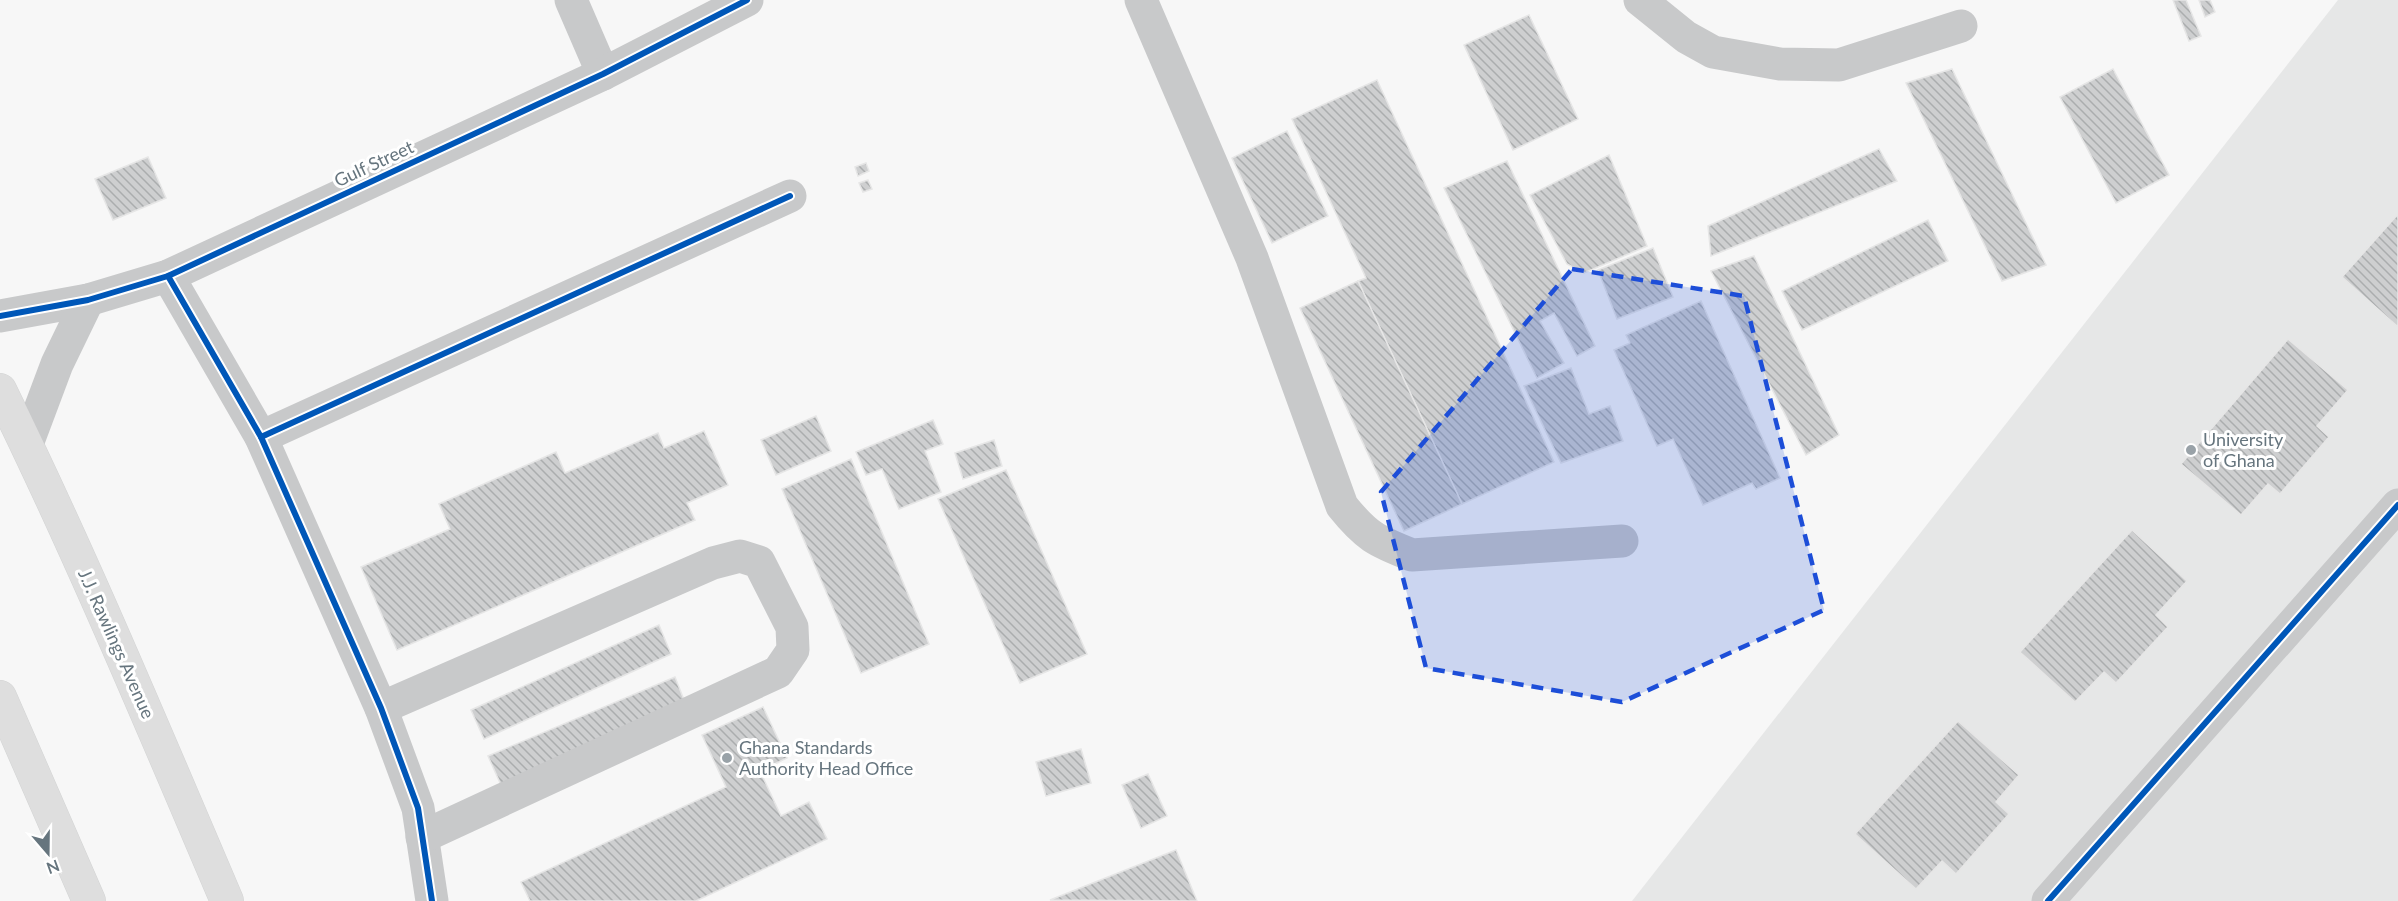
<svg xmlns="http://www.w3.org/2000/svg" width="2398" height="901" viewBox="0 0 2398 901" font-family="Lato,sans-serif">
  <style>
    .built { fill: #e6e7e7 }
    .building { fill: url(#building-back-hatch); stroke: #e6e6e6; stroke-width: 1.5 }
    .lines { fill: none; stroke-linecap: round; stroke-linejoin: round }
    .highway-casing { stroke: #d3d4d4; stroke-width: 34 }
    .minor { stroke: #c8c9ca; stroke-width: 33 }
    .highway { stroke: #dedede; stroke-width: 33 }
    .cycleway-casing { stroke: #fff; stroke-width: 10 }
    .cycleway { stroke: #0057b8; stroke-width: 6 }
    .marked { fill: #1d4ed8; fill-opacity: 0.2; stroke: #1d4ed8; stroke-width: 4.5; stroke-dasharray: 12 8; stroke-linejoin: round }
    .poi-dot { fill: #99a2a8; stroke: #fff; stroke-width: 2 }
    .labels { text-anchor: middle; stroke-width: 6; stroke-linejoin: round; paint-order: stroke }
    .street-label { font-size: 18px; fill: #66757e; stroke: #fff }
    .poi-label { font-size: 18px; fill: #66757e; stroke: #fff; text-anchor: start }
  </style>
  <defs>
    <pattern id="building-back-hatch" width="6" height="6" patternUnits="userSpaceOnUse" patternTransform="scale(1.5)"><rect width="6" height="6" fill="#cecfd0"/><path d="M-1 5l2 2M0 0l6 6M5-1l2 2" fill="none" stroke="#abadae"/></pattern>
  </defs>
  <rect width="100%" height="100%" fill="#f7f7f7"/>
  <path class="built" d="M2338 0H2398V901H1632Z"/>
  <g class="building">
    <path d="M2173 0H2186L2201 36 2189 41Z"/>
    <path d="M2199 0H2210L2215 12 2205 17Z"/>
    <path d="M1529 15 1578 119 1513 150 1464 45Z"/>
    <path d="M1952 69 2046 265 2002 281 1906 83Z"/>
    <path d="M2113 69 2169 175 2116 203 2060 97Z"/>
    <path d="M1377 80 1554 462 1462 504 1358 281 1366 278 1292 119Z"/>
    <path d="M1287 131 1328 216 1272 243 1232 158Z"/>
    <path d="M1879 149 1897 181 1711 256 1708 226Z"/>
    <path d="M1609 155 1647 246 1584 273 1567 264 1530 195Z"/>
    <path d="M148 157 166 198 113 220 95 179Z"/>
    <path d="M1507 161 1595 346 1577 356 1554 313 1540 321 1564 363 1537 378 1444 188Z"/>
    <path d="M866 163 869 171 858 176 855 167Z"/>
    <path d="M868 180 872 189 863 192 859 183Z"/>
    <path d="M2398 214V325L2397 326 2342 277Z"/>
    <path d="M1928 220 1948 261 1802 330 1782 291Z"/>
    <path d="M1653 248 1673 297 1617 319 1598 270Z"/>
    <path d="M1754 256 1839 435 1806 455 1711 271Z"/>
    <path d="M1358 281 1462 504 1404 531 1300 308Z"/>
    <path d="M1701 301 1780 478 1756 489 1752 483 1703 505 1673 439 1657 446 1614 350 1630 343 1626 335Z"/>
    <path d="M2288 339 2348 390 2317 426 2329 437 2280 494 2268 484 2241 515 2181 464Z"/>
    <path d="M1571 368 1589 414 1610 406 1623 441 1561 463 1524 386Z"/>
    <path d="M816 416 831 451 776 475 761 440Z"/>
    <path d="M933 420 943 444 925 451 941 492 899 509 882 469 866 475 856 452Z"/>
    <path d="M704 431 728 485 687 503 695 520 397 650 361 567 450 529 439 504 556 452 565 473 658 433 664 448Z"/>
    <path d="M994 440 1002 466 963 479 955 453Z"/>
    <path d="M851 459 929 644 861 673 782 489Z"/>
    <path d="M1006 470 1087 654 1020 683 938 499Z"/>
    <path d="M2132 530 2187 581 2156 615 2168 627 2116 683 2104 672 2075 702 2020 652Z"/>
    <path d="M659 625 671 654 484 739 471 710Z"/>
    <path d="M675 677 686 705 501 785 488 756Z"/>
    <path d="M763 707 787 758 760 771 781 816 809 802 827 839 696 901H530L521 882 726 787 702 735Z"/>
    <path d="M1958 721 2019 775 1996 802 2009 814 1956 874 1942 861 1916 889 1855 834Z"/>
    <path d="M1081 749 1091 783 1046 796 1036 762Z"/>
    <path d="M1148 774 1167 816 1141 828 1122 785Z"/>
    <path d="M1176 850 1197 901 1050 900Z"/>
  </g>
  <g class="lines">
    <g class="highway-casing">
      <g id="highway">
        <path d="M0 390C82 557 154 730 227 901"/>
        <path d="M0 697 89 901"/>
      </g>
    </g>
    <g class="minor">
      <path d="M571 0 603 74"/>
      <path d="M1141 0 1252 258 1342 506C1366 536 1376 541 1412 555L1622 541"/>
      <path d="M1640 0 1686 37 1713 52 1780 64 1839 65 1961 26"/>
      <path d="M168 276 261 437 381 708 418 808 432 901"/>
      <path d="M0 316 88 300 168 276 603 74 747 0"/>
      <path d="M261 437 790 196"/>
      <path d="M27 444 57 364 88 300"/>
      <path d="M381 708 713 563 740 556 759 562 792 627 793 650 778 672 422 837"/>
      <path d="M2048 901 2398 505"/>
    </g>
    <use href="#highway" class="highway"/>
    <g class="cycleway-casing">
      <g id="cycleway">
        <path d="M168 276 261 437 381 708 418 808 432 901"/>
        <path d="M0 316 88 300 168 276 603 74 747 0"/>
        <path d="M261 437 790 196"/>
        <path d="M2048 901 2398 505"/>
      </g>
    </g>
    <use href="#cycleway" class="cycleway"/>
  </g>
  <path class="marked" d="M1572 269 1744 296 1824 610 1622 702 1426 668 1381 492Z"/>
  <g class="poi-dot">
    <circle cx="2191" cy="450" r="6"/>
    <circle cx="727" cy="758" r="6"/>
  </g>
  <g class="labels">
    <g class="street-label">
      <text transform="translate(374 164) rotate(-25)" y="6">Gulf Street</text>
      <text transform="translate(116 644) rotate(66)" y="6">J.J. Rawlings Avenue</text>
    </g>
    <g class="poi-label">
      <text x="2203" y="446">University<tspan x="2203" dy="21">of Ghana</tspan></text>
      <text x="739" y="754">Ghana Standards<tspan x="739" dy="21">Authority Head Office</tspan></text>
    </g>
  </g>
  <g transform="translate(48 853) rotate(160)" stroke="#ffffff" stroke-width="4.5" paint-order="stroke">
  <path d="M0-4.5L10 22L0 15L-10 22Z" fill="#66757e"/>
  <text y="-9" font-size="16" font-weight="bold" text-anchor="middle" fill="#66757e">N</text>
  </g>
</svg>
